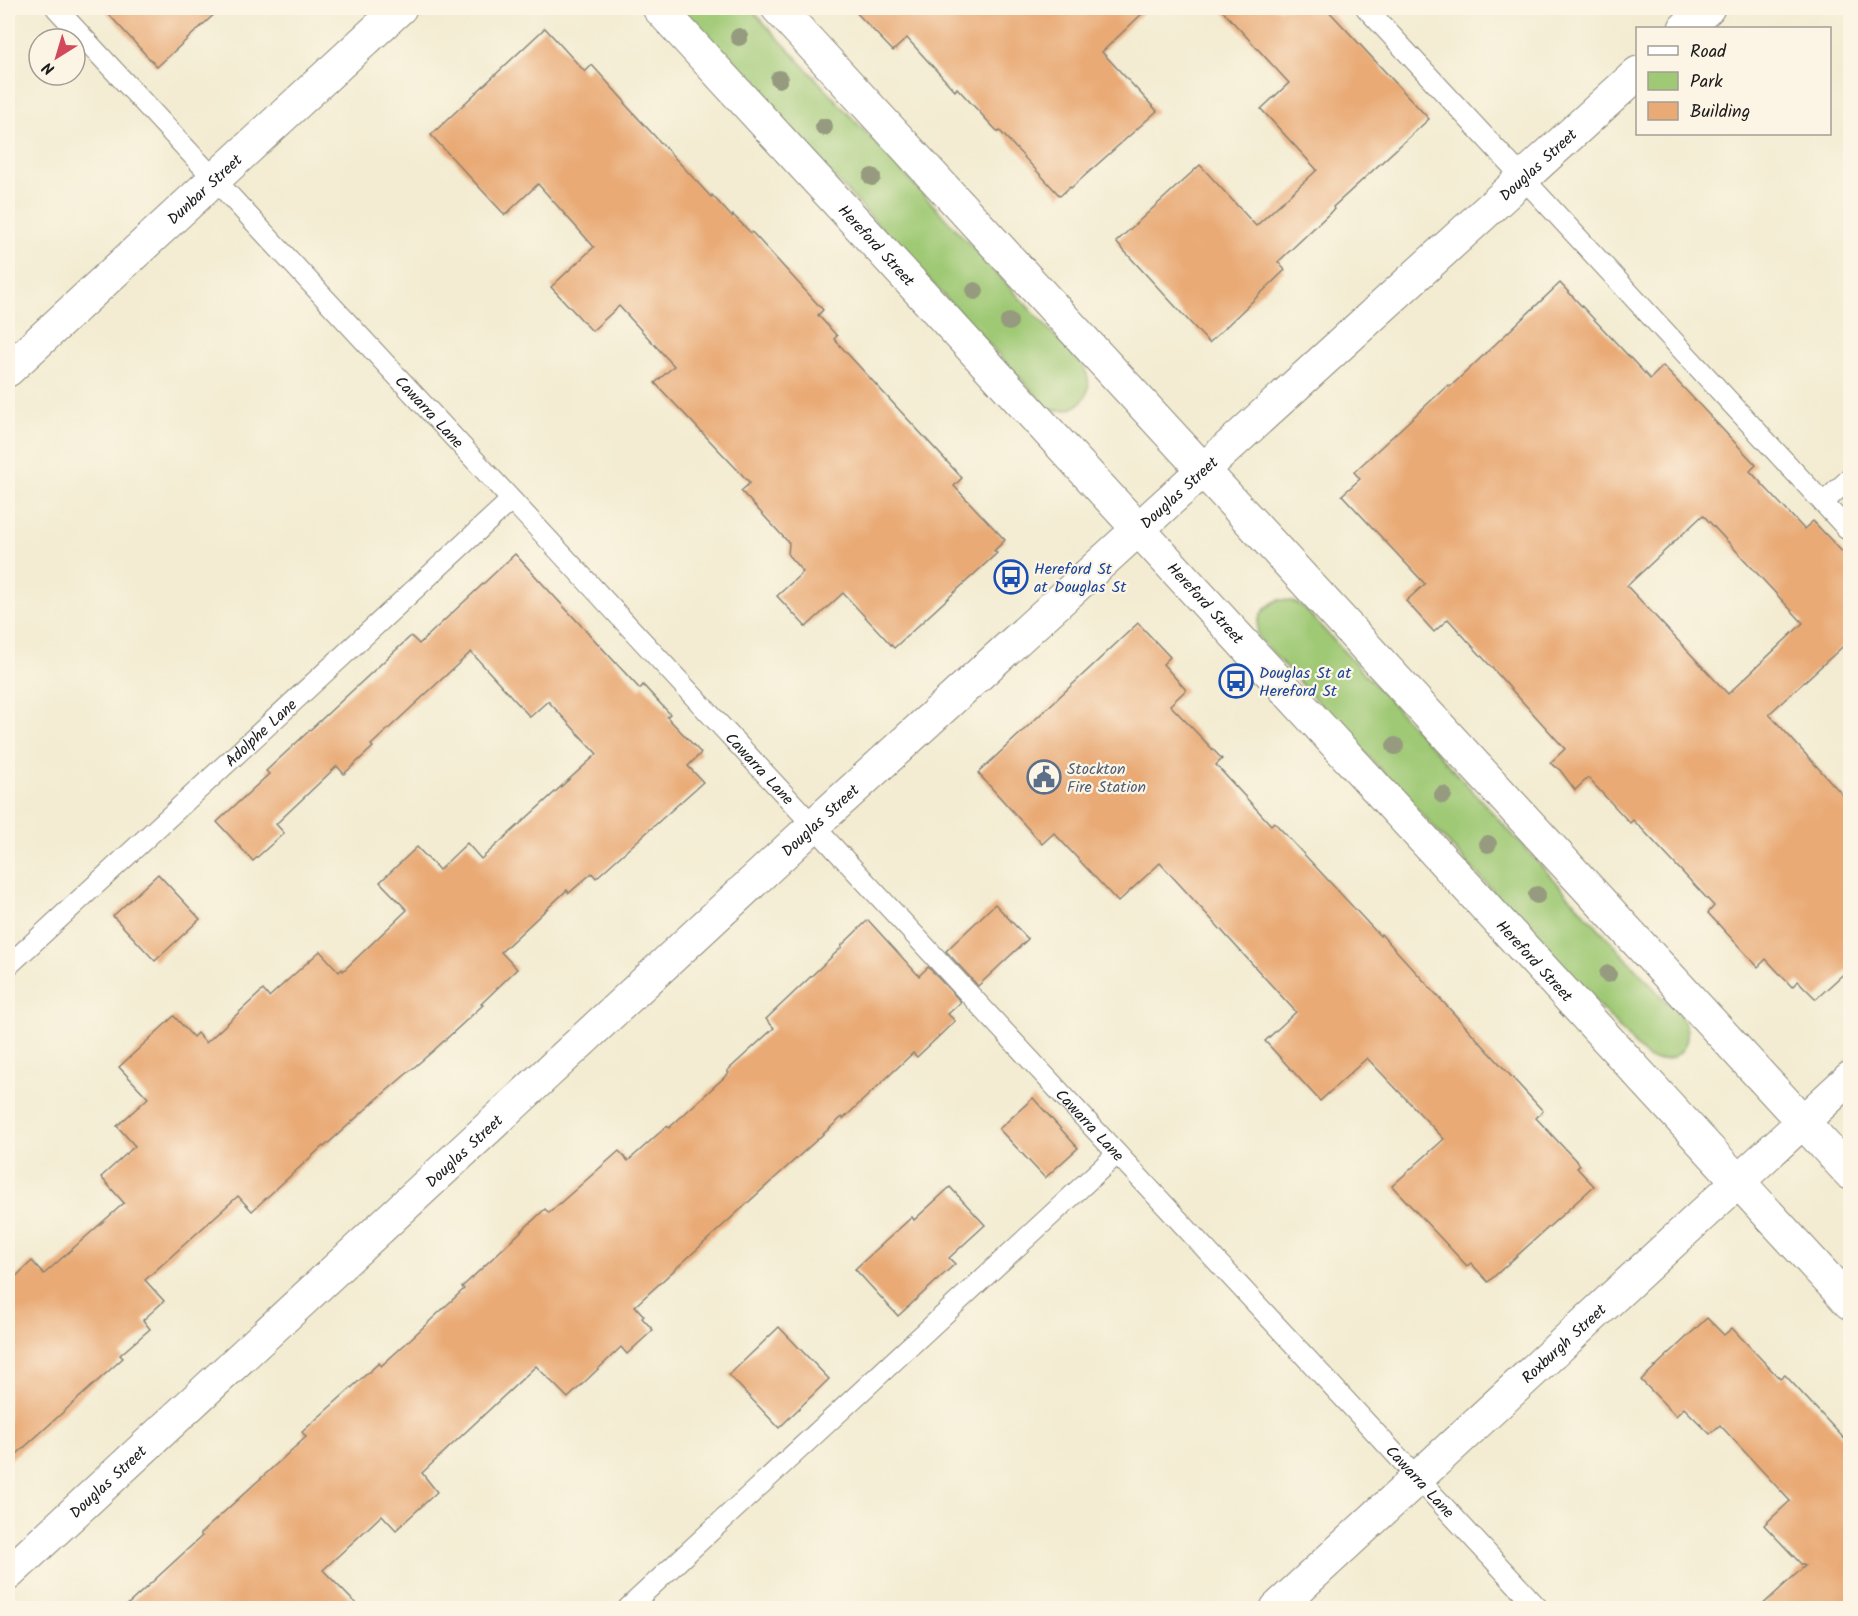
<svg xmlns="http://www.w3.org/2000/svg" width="1858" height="1616" viewBox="0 0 1858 1616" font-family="Kalam,sans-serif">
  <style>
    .green { fill: #9fc975; stroke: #5e7248; stroke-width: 1.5 }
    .building { fill: #e9aa76; fill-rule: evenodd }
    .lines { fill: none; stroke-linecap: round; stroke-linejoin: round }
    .lane-casing { stroke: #888477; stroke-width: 22 }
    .street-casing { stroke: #888477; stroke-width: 35 }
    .lane { stroke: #fff; stroke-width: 20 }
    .street { stroke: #fff; stroke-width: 33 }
    .tree { fill: #969b7f }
    .labels { text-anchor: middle; stroke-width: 4.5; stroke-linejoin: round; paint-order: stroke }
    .street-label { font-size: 16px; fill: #1c1c1c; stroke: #fcf5e5 }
    .transit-label { font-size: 16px; fill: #164399; stroke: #fcf5e5; text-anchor: start }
    .service-label { font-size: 16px; fill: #4e5e75; stroke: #fcf5e5; text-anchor: start }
  </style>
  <rect width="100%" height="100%" fill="#fcf5e5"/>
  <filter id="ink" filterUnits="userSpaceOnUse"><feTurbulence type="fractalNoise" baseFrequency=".0167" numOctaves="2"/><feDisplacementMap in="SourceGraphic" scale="12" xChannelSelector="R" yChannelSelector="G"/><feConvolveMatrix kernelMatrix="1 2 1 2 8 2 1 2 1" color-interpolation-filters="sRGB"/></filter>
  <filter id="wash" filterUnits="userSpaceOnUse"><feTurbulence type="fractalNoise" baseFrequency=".008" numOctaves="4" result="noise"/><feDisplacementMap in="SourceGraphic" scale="24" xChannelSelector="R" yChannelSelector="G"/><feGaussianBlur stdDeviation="1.35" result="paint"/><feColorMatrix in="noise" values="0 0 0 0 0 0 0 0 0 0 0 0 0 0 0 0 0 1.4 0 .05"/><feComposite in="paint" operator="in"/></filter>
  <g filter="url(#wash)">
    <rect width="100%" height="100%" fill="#f3ecd2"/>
    <g class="green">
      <path d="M677 8H750L1082 365C1100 391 1078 418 1048 408Z"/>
      <path d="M1278 600C1289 600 1295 601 1304 608L1673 1009C1702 1031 1683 1070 1647 1058L1258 637C1255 619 1262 608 1278 600Z"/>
    </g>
    <g id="blocks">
      <g class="building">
        <path d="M103 8H221L157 67Z"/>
        <path d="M852 8H1148L1102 52 1157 111 1071 188 1070 187 1060 196 1000 131 998 132 957 88 955 91 907 38 893 51Z"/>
        <path d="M1220 8H1326L1429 119 1333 207 1334 209 1278 262 1285 270 1209 343 1116 242 1200 165 1256 226 1317 170 1261 109 1289 83Z"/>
        <path d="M545 28 585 72 592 65 626 103 625 104 711 197 712 195 732 217 733 215 751 233 752 232 823 310 818 315 837 336 834 339 962 478 954 486 1005 540 994 551 997 553 894 648 843 593 806 627 777 596 803 572 788 555 789 543 741 491 750 483 655 383 674 366 619 306 592 331 551 287 594 247 538 184 505 215 431 135Z"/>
        <path d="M1560 283 1650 379 1663 366 1756 465 1750 471 1804 529 1813 521 1851 561V639L1769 714 1851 804V967L1816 999 1798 981 1792 987 1766 959 1758 967 1708 913 1714 906 1643 830 1633 820 1630 823 1588 778 1575 790 1560 770 1550 763 1565 749 1448 619 1434 632 1406 601 1425 584 1342 495 1360 479 1354 472 1448 385 1450 387ZM1703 515 1803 623 1728 694 1627 586Z"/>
        <path d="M515 554 640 689 643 685 670 714 667 717 701 753 688 766 703 782 596 878 592 873 569 893 567 890 501 952 517 969 481 1004 483 1005 433 1051 376 1100 324 1147 323 1146 252 1211 238 1196 145 1280 164 1301 143 1320 150 1329 120 1355 123 1358 8 1462V1284L32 1261 44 1274 124 1203 101 1177 135 1146 117 1126 148 1098 119 1067 174 1016 193 1037 197 1033 206 1043 263 990 269 997 320 951 339 972 342 969 343 971 407 910 380 882 417 847 439 870 467 843 481 859 597 754 548 701 530 717 471 652 371 745 373 747 344 774 337 766 276 824 284 833 253 861 217 822 269 774 266 771 411 636 419 644Z"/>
        <path d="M1138 623 1170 657 1163 664 1186 690 1170 705 1222 759 1216 765 1271 825 1274 822 1380 936 1381 934 1543 1111 1536 1118 1580 1165 1577 1168 1594 1186 1488 1282 1471 1263 1467 1266 1392 1186 1444 1139 1367 1058 1320 1101 1265 1041 1296 1012 1160 863 1118 902 1054 833 1042 844 978 773Z"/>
        <path d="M158 874 200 919 155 961 113 916Z"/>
        <path d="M995 904 1028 939 978 986 946 951Z"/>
        <path d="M868 920 919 976 928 967 961 1002 948 1014 955 1021 917 1057 913 1053 843 1119 842 1117 777 1176 635 1306 644 1316 642 1318 653 1330 627 1354 621 1347 568 1398 536 1366 422 1473 437 1492 396 1530 382 1515 323 1570 360 1608H124L202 1536 200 1534 306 1437 302 1432 379 1363 381 1366 402 1347 464 1289 462 1287 545 1209 549 1213 619 1151 628 1161 667 1126 669 1128 729 1073 727 1071 774 1028 766 1019 842 947 841 946Z"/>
        <path d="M1033 1098 1078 1148 1045 1178 999 1129Z"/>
        <path d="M950 1187 985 1225 949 1258 955 1264 898 1316 855 1269 912 1217 914 1220Z"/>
        <path d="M1707 1318 1724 1335 1732 1328 1780 1379 1785 1375 1851 1446V1608H1759L1805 1566 1801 1564 1764 1525 1790 1501 1720 1425 1710 1434 1684 1408 1676 1416 1641 1380Z"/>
        <path d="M779 1327 829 1379 779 1428 729 1375Z"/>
      </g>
    </g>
  </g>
  <g filter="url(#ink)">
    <use href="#blocks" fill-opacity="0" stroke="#888477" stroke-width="1.5"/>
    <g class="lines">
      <g class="lane-casing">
        <g id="lane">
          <path id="s1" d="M56 8 1538 1608"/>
          <path d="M1366 8 1850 532"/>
          <path d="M1823 503 1850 478"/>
          <path id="s2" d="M8 966 511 500"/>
          <path d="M628 1608 1117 1154"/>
        </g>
      </g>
      <g class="street-casing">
        <g id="street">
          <path id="s3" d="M659 8 1850 1303"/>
          <path d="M778 8 1850 1173"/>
          <path d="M1685 28 1708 8"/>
          <path id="s4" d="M8 370 400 8"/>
          <path id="s5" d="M8 1574 813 826 1638 73"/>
          <path id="s6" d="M1277 1608 1850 1078"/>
        </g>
      </g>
      <use href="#lane" class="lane"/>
      <use href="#street" class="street"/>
    </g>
    <g class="tree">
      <circle cx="739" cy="37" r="9"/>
      <circle cx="779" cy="79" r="9"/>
      <circle cx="824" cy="127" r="9"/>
      <circle cx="872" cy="177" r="9"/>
      <circle cx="975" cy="291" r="9"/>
      <circle cx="1009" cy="322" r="9"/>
      <circle cx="1395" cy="746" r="9"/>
      <circle cx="1443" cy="795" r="9"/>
      <circle cx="1488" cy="844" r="9"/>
      <circle cx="1537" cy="895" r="9"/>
      <circle cx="1608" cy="974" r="9"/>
    </g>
  </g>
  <defs>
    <g id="bus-ring" transform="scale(1.725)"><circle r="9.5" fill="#fcf5e5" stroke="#1a4fb4" stroke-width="1.5"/><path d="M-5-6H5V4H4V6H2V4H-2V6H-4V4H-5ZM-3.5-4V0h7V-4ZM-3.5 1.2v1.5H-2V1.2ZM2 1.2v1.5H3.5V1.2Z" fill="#1a4fb4"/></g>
    <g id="civic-ring" transform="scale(1.725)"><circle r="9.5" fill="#fcf5e5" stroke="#5c6f8a" stroke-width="1.5"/><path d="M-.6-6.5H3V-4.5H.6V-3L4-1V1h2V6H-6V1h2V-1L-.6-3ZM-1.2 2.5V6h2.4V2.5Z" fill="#5c6f8a"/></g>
  </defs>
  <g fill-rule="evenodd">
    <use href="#bus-ring" x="1011" y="577"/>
    <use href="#bus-ring" x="1236" y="681"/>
    <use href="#civic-ring" x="1044" y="777"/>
  </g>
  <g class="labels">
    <g class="street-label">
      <text dy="6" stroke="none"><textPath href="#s5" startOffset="2080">Douglas Street</textPath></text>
      <text dy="6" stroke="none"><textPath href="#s4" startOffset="267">Dunbar Street</textPath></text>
      <text dy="6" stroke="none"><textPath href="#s3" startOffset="322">Hereford Street</textPath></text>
      <text dy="6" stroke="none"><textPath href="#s1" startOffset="550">Cawarra Lane</textPath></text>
      <text dy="6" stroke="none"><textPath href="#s5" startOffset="1594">Douglas Street</textPath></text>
      <text dy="6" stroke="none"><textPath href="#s3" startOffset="808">Hereford Street</textPath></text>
      <text dy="6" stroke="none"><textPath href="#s2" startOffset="344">Adolphe Lane</textPath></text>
      <text dy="6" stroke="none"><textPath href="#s1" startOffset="1036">Cawarra Lane</textPath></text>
      <text dy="6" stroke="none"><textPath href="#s5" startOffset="1108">Douglas Street</textPath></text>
      <text dy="6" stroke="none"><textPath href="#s3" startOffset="1294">Hereford Street</textPath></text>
      <text dy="6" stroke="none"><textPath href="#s1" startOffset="1522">Cawarra Lane</textPath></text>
      <text dy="6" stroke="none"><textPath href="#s5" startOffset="622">Douglas Street</textPath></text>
      <text dy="6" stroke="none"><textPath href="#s6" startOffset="390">Roxburgh Street</textPath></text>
      <text dy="6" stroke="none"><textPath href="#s5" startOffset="136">Douglas Street</textPath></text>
      <text dy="6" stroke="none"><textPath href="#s1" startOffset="2008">Cawarra Lane</textPath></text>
    </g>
    <g class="transit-label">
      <text x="1034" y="574">Hereford St<tspan x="1034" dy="18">at Douglas St</tspan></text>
      <text x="1259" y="678">Douglas St at<tspan x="1259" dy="18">Hereford St</tspan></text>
    </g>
    <g class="service-label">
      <text x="1067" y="774">Stockton<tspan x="1067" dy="18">Fire Station</tspan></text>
    </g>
  </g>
  <rect width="1858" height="1616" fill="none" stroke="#fcf5e5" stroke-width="30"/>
  <rect x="1636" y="27" width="195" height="108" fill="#fcf5e5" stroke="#a29e95" stroke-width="1.5"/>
  <rect x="1648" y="46" width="30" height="9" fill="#ffffff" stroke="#a29e95" stroke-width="1.5"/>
  <text x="1690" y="57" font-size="18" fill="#1c1c1c">Road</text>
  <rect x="1648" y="72" width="30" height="18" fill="#9fc975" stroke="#a29e95" stroke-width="1.5"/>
  <text x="1690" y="87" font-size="18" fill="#1c1c1c">Park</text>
  <rect x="1648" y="102" width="30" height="18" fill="#e9aa76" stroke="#a29e95" stroke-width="1.5"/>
  <text x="1690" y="117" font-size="18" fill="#1c1c1c">Building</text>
  <g transform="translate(57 57) rotate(217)"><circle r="28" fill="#fcf5e5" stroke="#a29e95" stroke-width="1.5"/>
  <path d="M0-4.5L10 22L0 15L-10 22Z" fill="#d1495b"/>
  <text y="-9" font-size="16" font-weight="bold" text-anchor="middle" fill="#1c1c1c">N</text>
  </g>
</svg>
